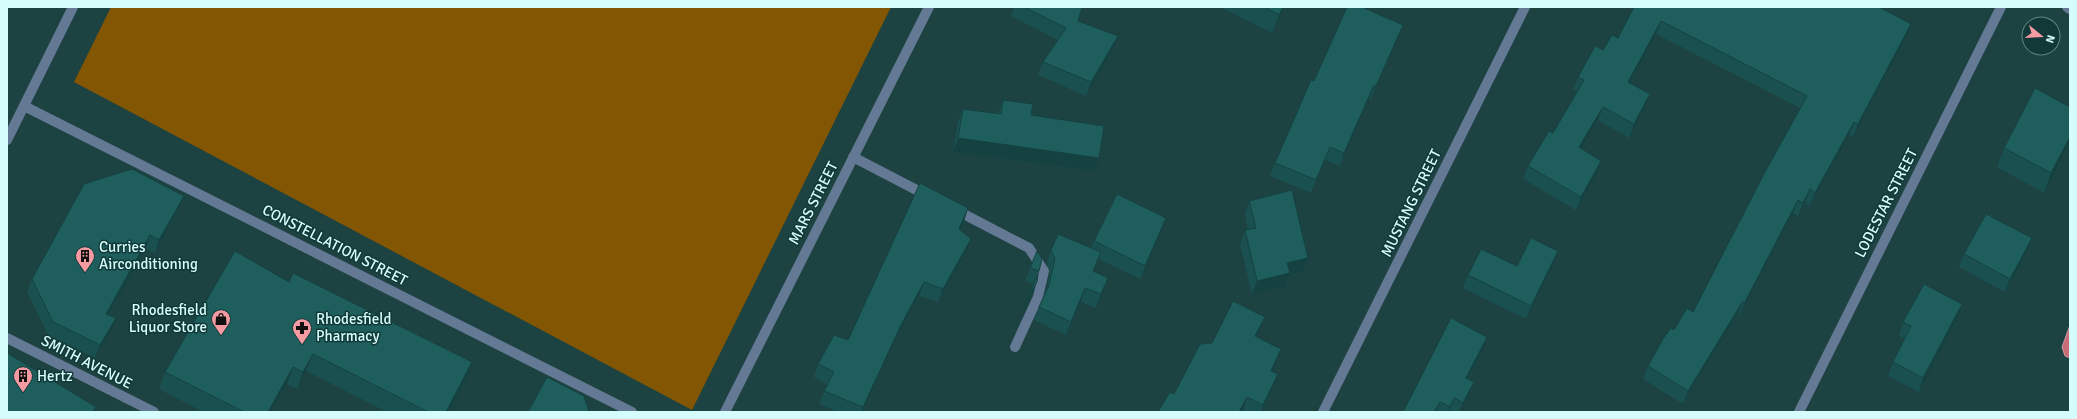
<svg xmlns="http://www.w3.org/2000/svg" width="2077" height="419" viewBox="0 0 2077 419" font-family="Signika,sans-serif">
  <style>
    .green { fill: #825602 }
    .water { fill: #c86c75; stroke: #cc989e }
    .lines { fill: none; stroke-linecap: round; stroke-linejoin: round }
    .service { stroke: #647993; stroke-width: 10 }
    .minor { stroke: #647993; stroke-width: 10 }
    .wall { fill: #1a5150 }
    .shaded-wall { fill: #154241 }
    .building { fill: #1e5e5d; stroke: #154241 }
    .labels { text-anchor: middle; stroke-width: 3; stroke-linejoin: round; paint-order: stroke }
    .street-label { font-size: 15px; fill: #d4fdfc; stroke: #123837 }
    .poi-label { font-size: 15px; fill: #d4fdfc; stroke: #123837; text-anchor: start }
  </style>
  <rect width="100%" height="100%" fill="#1d4242"/>
  <path class="green" d="M111 7H891L692 410 74 82Z"/>
  <path class="water" d="M2070 325V358L2065 356 2062 347Z"/>
  <g class="lines">
    <g class="service">
      <path d="M24 106 632 412"/>
      <path d="M853 157 930 197"/>
      <path d="M954 209 1029 248 1044 271 1038 297 1015 347"/>
      <path d="M7 338 154 412"/>
    </g>
    <g class="minor">
      <path d="M2067 7 2070 9"/>
      <path d="M7 140 73 7"/>
      <path d="M725 412 929 7"/>
      <path d="M1323 412 1525 7"/>
      <path d="M1799 412 2001 7"/>
    </g>
  </g>
  <g class="wall">
    <path d="M1015 7H1082L1078 21 1113 49 1086 96 1038 75 1043 62 1058 40 1011 16Z"/>
    <path d="M1220 7H1285L1272 33Z"/>
    <path d="M1634 7 1911 24 1906 38 1853 137 1849 135 1810 206 1805 203 1798 216 1793 213 1740 315 1738 314 1683 404 1643 379 1648 366 1674 330 1693 312 1800 108 1656 34 1630 83 1645 107 1629 138 1598 120 1581 149 1601 161 1597 175 1576 210 1523 179 1528 166 1553 133 1577 92 1573 90 1578 77 1603 50 1618 38Z"/>
    <path d="M1398 38 1371 99H1369L1340 166 1325 160 1311 193 1270 176 1275 163 1314 81Z"/>
    <path d="M1003 100 1031 115 1094 171 953 152 958 122 963 109 998 114Z"/>
    <path d="M2070 142 2044 193 1997 167 2004 148Z"/>
    <path d="M1249 201 1308 258 1304 271 1289 275 1285 287 1252 294 1240 244 1245 230H1248L1245 214Z"/>
    <path d="M179 209 155 253 146 249 109 315 111 332 95 358 48 335 27 292 32 279Z"/>
    <path d="M1166 218 1161 231 1141 279 1098 259 1093 271 1103 292 1096 308 1081 302 1066 335 1034 320 1039 307 1046 293 1050 272 1047 263 1051 250 1091 248 1094 241Z"/>
    <path d="M964 222 960 229 966 253 938 302 919 296 897 336 862 412H838L819 404 827 385 814 377 818 364 848 340Z"/>
    <path d="M2027 252 2005 292 1959 267 1964 254Z"/>
    <path d="M1553 265 1526 319 1463 288 1468 275 1517 266Z"/>
    <path d="M1030 268 1039 271 1032 295 1021 314 1026 301 1034 284 1025 281Z"/>
    <path d="M289 282 466 380 449 412H387L306 371 297 389 287 384 271 412H203L159 389 165 372Z"/>
    <path d="M1962 304 1958 317 1919 392 1888 376 1893 362 1905 339 1899 336 1903 322Z"/>
    <path d="M1265 317 1260 330 1256 337 1281 349 1276 363 1272 371 1273 388 1261 412H1246L1243 410 1158 412 1174 394 1212 343Z"/>
    <path d="M1483 350 1468 379 1474 382 1469 395 1460 412H1403Z"/>
  </g>
  <g class="shaded-wall">
    <path d="M1283 7H1285L1272 33 1279 15Z"/>
    <path d="M1661 21 1656 34 1623 96 1628 82Z"/>
    <path d="M1911 24 1906 38 1853 137 1858 124Z"/>
    <path d="M1403 25 1398 38 1371 99 1376 86Z"/>
    <path d="M1118 36 1113 49 1086 96 1091 82Z"/>
    <path d="M1374 85 1369 99 1340 166 1344 153Z"/>
    <path d="M1650 94 1645 107 1629 138 1634 124Z"/>
    <path d="M1603 107 1598 120 1574 161 1579 147Z"/>
    <path d="M1854 122 1849 135 1810 206 1815 193Z"/>
    <path d="M2070 137V142L2044 193 2051 173Z"/>
    <path d="M958 138 1099 158 1094 171 953 152Z"/>
    <path d="M1330 147 1325 160 1311 193 1316 180Z"/>
    <path d="M1601 161 1597 175 1576 210 1581 197Z"/>
    <path d="M1810 189 1805 203 1798 216 1803 203Z"/>
    <path d="M184 196 179 209 155 253 159 240Z"/>
    <path d="M1798 200 1793 213 1740 315 1745 302Z"/>
    <path d="M968 208 964 222 954 242 959 229Z"/>
    <path d="M1166 218 1161 231 1141 279 1145 266Z"/>
    <path d="M150 235 146 249 102 327 106 314Z"/>
    <path d="M2032 238 2027 252 2005 292 2010 279Z"/>
    <path d="M971 239 966 253 938 302 943 289Z"/>
    <path d="M1558 251 1553 265 1526 319 1531 306Z"/>
    <path d="M1308 258 1304 271 1289 275 1285 287 1252 294 1257 281 1287 263Z"/>
    <path d="M1108 278 1103 292 1096 308 1101 294Z"/>
    <path d="M924 282 919 296 897 336 862 412H861L902 323Z"/>
    <path d="M1037 282 1032 295 1021 314 1026 301Z"/>
    <path d="M1085 288 1081 302 1066 335 1071 322Z"/>
    <path d="M1743 301 1738 314 1683 404 1688 391Z"/>
    <path d="M1962 304 1958 317 1919 392 1923 378Z"/>
    <path d="M1265 317 1260 330 1250 350 1255 336Z"/>
    <path d="M116 318 111 332 95 358 100 345Z"/>
    <path d="M1487 337 1483 350 1461 391 1466 378Z"/>
    <path d="M1281 349 1276 363 1266 384 1271 371Z"/>
    <path d="M313 354 306 371 297 389 303 372Z"/>
    <path d="M472 362 466 380 449 412H446Z"/>
    <path d="M293 367 287 384 271 412H268Z"/>
    <path d="M1278 374 1273 388 1261 412 1263 405Z"/>
    <path d="M1474 382 1469 395 1460 412H1459L1463 403Z"/>
    <path d="M1247 397 1243 410 1242 412H1239Z"/>
    <path d="M1454 398 1449 412H1448L1450 407Z"/>
    <path d="M1440 402 1436 412H1434Z"/>
  </g>
  <g class="building">
    <path d="M1024 7H1082L1078 21 1118 36 1091 82 1043 62 1066 28Z"/>
    <path d="M1264 7H1283L1279 15Z"/>
    <path d="M1347 7H1362L1403 25 1376 86 1374 85 1344 153 1330 147 1316 180 1275 163 1311 80 1314 81Z"/>
    <path d="M1634 7H1879L1911 24 1858 124 1854 122 1815 193 1810 189 1803 203 1798 200 1745 302 1743 301 1688 391 1648 366 1663 339 1671 328 1674 330 1687 308 1693 312 1765 172 1807 96 1661 21 1628 82 1650 94 1634 124 1603 107 1579 147 1601 161 1581 197 1528 166 1549 131 1553 133 1584 80 1578 77 1595 46 1603 50 1612 35 1618 38Z"/>
    <path d="M2035 88 2070 107V137L2051 173 2004 148Z"/>
    <path d="M1003 100 1033 104 1031 115 1104 126 1099 158 958 138 963 109 1001 114Z"/>
    <path d="M132 169 184 196 159 240 150 235 106 314 116 318 100 345 53 322 32 279 84 184Z"/>
    <path d="M920 183 968 208 959 229 971 239 943 289 924 282 902 323 863 407 824 391 834 372 818 364 834 335 848 340Z"/>
    <path d="M1292 190 1308 258 1287 263 1290 273 1257 281 1245 230 1256 228 1249 201Z"/>
    <path d="M1117 194 1166 218 1145 266 1094 241Z"/>
    <path d="M1986 214 2032 238 2010 279 1964 254Z"/>
    <path d="M1058 234 1101 252 1093 271 1108 278 1101 294 1085 288 1071 322 1039 307 1049 285 1055 259 1051 250Z"/>
    <path d="M1531 238 1558 251 1531 306 1468 275 1481 249 1517 266Z"/>
    <path d="M235 251 289 282 293 273 472 362 446 412H428L313 354 303 372 293 367 268 412H244L165 372Z"/>
    <path d="M1037 251 1042 259 1039 271 1030 268Z"/>
    <path d="M1038 274 1037 282 1026 301Z"/>
    <path d="M1924 284 1962 304 1923 378 1893 362 1911 326 1903 322Z"/>
    <path d="M1233 301 1265 317 1255 336 1281 349 1271 371 1278 374 1263 405 1247 397 1239 412H1158L1170 392 1174 394 1200 344 1212 343Z"/>
    <path d="M1451 318 1487 337 1466 378 1474 382 1463 403 1454 398 1450 407 1440 402 1434 412H1403Z"/>
    <path d="M7 353 96 407 93 412H7Z"/>
    <path d="M547 377 584 396 589 412H528Z"/>
  </g>
  <defs>
    <g id="building-pin" transform="scale(1)"><path d="M0 17L-7.5 6A9.5 9.5 0 1 1 7.5 6Z" fill="#f49aa2" stroke="#123837"/><path d="M-4-6H4V6H1V3H-1V6H-4ZM-2.5-4.3h1.7v1.8h-1.7ZM.8-4.3h1.7v1.8H.8ZM-2.5-1h1.7V.8h-1.7ZM.8-1h1.7V.8H.8Z" fill="#111"/></g>
    <g id="shop-pin" transform="scale(1)"><path d="M0 17L-7.5 6A9.5 9.5 0 1 1 7.5 6Z" fill="#f49aa2" stroke="#123837"/><path d="M-5-2.5h2.3a2.7 3.5 0 0 1 5.4 0H5L5.5 6h-11ZM-1.5-2.5h3a1.5 2.3 0 0 0-3 0Z" fill="#111"/></g>
    <g id="pharmacy-pin" transform="scale(1)"><path d="M0 17L-7.5 6A9.5 9.5 0 1 1 7.5 6Z" fill="#f49aa2" stroke="#123837"/><path d="M-2-6h4v4h4v4h-4v4h-4v-4h-4v-4h4Z" fill="#111"/></g>
  </defs>
  <g fill-rule="evenodd">
    <use href="#building-pin" x="85" y="256"/>
    <use href="#shop-pin" x="221" y="319"/>
    <use href="#pharmacy-pin" x="302" y="328"/>
    <use href="#building-pin" x="23" y="376"/>
  </g>
  <g class="labels">
    <g class="street-label">
      <text transform="translate(813 203) rotate(-63)" y="5">MARS STREET</text>
      <text transform="translate(1411 203) rotate(-64)" y="5">MUSTANG STREET</text>
      <text transform="translate(1886 203) rotate(-63)" y="5">LODESTAR STREET</text>
      <text transform="translate(335 245) rotate(27)" y="5">CONSTELLATION STREET</text>
      <text transform="translate(87 362) rotate(27)" y="5">SMITH AVENUE</text>
    </g>
    <g class="poi-label">
      <text x="99" y="252">Curries<tspan x="99" dy="17">Airconditioning</tspan></text>
      <text x="207" y="315" text-anchor="end">Rhodesfield<tspan x="207" dy="17">Liquor Store</tspan></text>
      <text x="316" y="324">Rhodesfield<tspan x="316" dy="17">Pharmacy</tspan></text>
      <text x="37" y="381">Hertz</text>
    </g>
  </g>
  <rect width="2077" height="419" fill="none" stroke="#d4fdfc" stroke-width="16"/>
  <g transform="translate(2041 36) rotate(108)"><circle r="19" fill="#123837" stroke="#608786"/>
  <path d="M0-3L7 15L0 10L-7 15Z" fill="#f49aa2"/>
  <text y="-6" font-size="11" font-weight="bold" text-anchor="middle" fill="#d4fdfc">N</text>
  </g>
</svg>
